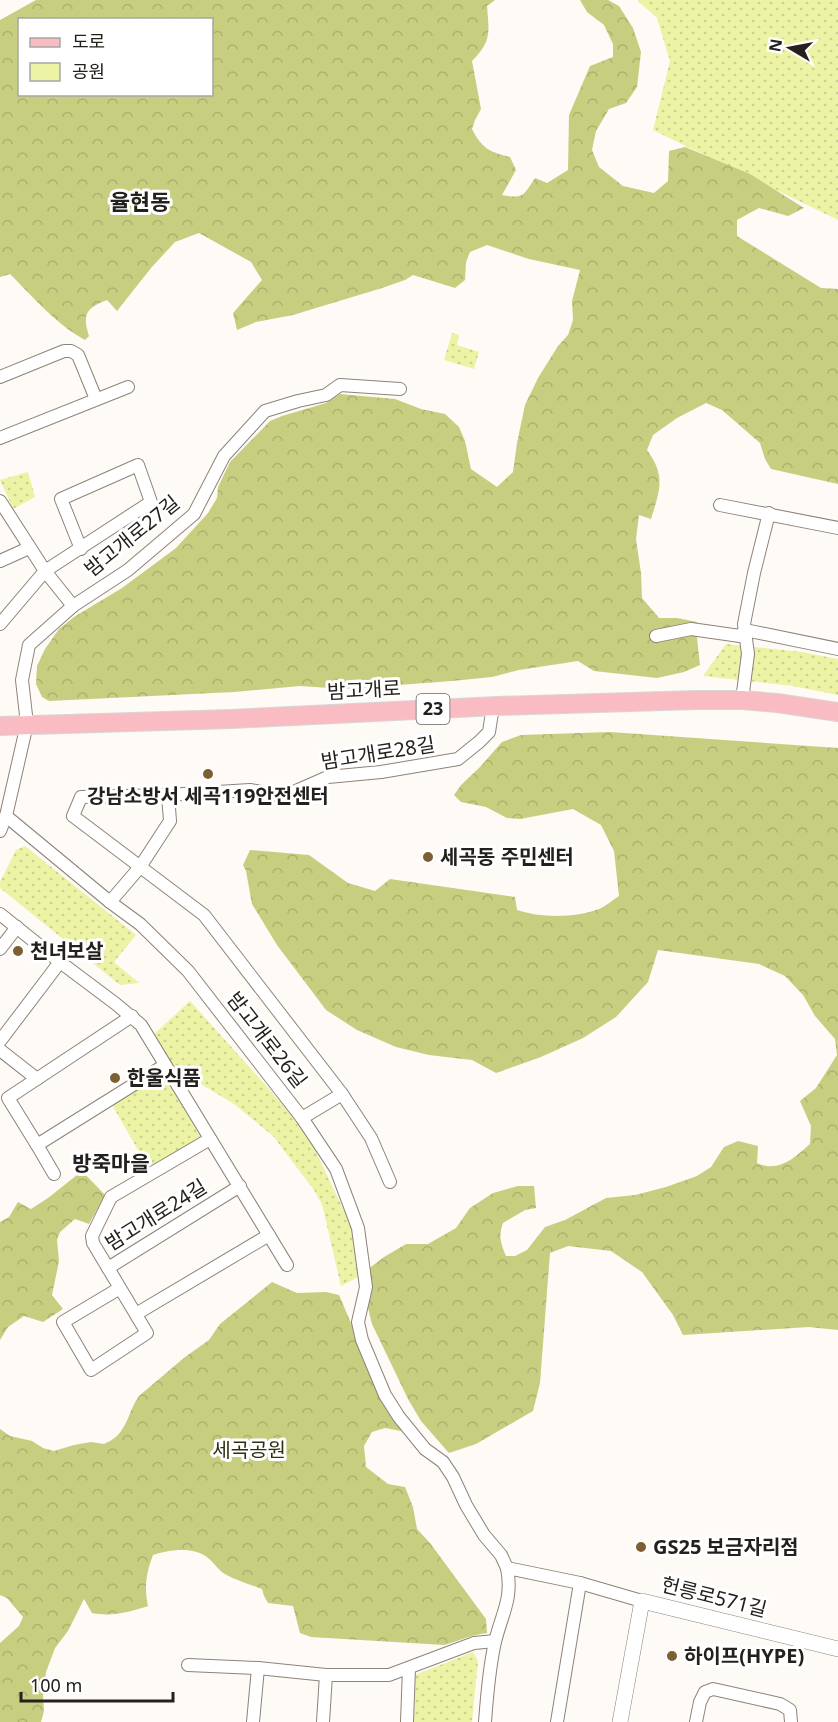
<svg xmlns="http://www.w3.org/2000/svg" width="838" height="1722" viewBox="0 0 838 1722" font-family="'Noto Sans','Noto Sans KR',sans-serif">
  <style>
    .green { fill: url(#green-dots) }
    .forest { fill: url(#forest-crowns); fill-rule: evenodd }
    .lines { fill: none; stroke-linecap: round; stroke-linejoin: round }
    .minor-casing { stroke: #8c8379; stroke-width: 14 }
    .tertiary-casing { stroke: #8c8379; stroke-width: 16 }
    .primary-casing { stroke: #d8d7d6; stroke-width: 20 }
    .minor { stroke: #fff; stroke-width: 12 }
    .tertiary { stroke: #fff; stroke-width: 15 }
    .primary { stroke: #f8bcc2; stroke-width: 18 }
    .poi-dot { fill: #7c6033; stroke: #fff; stroke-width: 2 }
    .labels { text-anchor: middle; stroke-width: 6; stroke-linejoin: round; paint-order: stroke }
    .shield { fill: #fff; stroke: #666461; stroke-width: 1.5 }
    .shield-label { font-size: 18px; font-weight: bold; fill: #24211d }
    .street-label { font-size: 20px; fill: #24211d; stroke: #fff }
    .poi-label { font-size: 20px; font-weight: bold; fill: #24211d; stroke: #fff; text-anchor: start }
    .park-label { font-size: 20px; fill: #2e300e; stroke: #fff }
    .neighbourhood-label { font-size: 21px; font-weight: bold; fill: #24211d; stroke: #fff }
    .quarter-label { font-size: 22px; font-weight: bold; fill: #24211d; stroke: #fff }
  </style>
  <defs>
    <pattern id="green-dots" width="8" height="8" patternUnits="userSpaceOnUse" patternTransform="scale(1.5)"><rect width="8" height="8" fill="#ecf3a5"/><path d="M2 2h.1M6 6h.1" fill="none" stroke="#cad08e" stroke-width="1.8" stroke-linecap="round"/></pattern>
    <pattern id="forest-crowns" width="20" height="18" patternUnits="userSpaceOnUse" patternTransform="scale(1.5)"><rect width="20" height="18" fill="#c7ce80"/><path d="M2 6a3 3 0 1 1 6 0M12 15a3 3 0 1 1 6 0" fill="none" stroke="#abb16e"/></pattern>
  </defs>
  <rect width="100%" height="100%" fill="#fefaf6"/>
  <g class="green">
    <path d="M637 0H838V220L653 130 670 61 657 18Z"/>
    <path d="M452 333 459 335 457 345 479 352 474 369 444 360Z"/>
    <path d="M28 472 35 497 13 509 0 480Z"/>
    <path d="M726 644 802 652 838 659V695L793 686 703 676Z"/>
    <path d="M25 846 136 935 114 962 139 983 120 985 0 888V882L16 850Z"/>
    <path d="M190 1001 270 1090 287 1110 314 1148 353 1230 360 1276 341 1286 322 1204 314 1190 273 1136 234 1104 196 1081 178 1076 153 1035Z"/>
    <path d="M162 1073 201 1138 149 1169 111 1103Z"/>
    <path d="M473 1652 478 1661 472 1722H414L415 1675Z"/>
  </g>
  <g class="forest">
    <path d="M36 0H495L487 6C489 33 492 41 472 61L481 109 475 120 472 129C482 149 490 152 510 157L516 170 502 195C524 199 523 196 535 178L547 183 568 170 569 115 590 66 613 57V44L604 25 587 12 580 0H608L619 6 633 28 641 52 637 87 626 103 609 109 596 131 592 150 599 167 623 186 654 193 668 181 669 151 685 147 750 174 804 208 788 216 759 208 737 220V236L821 288 838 289V484L771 469 765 459 760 443 722 410 706 403 677 418 653 435 647 450C666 476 660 490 651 519L639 515 636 539 641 573 642 598 659 618H677L697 622V638L700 665 684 672 657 678 594 671 578 661 519 670 492 677 452 681 344 689 300 686 234 692 49 701 42 697 36 684 37 666 45 649 59 629 74 617 122 588 176 548 208 513 217 498 218 487 230 462 270 421 282 416 326 403 340 394 395 399 421 409 445 414 459 427 465 441 471 469 497 487 513 472 517 443 525 405 538 378 558 346 568 335 573 320 572 301 580 270 529 259 487 245 470 252 466 262 465 280 455 288 413 275 405 280 382 288 293 315 256 322 237 330 233 313 262 280 251 262 199 233 175 242 151 268 117 311 107 300C86 308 82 314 89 336L85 340C56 324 33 297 10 274L0 277V20ZM20 20H212V94H20Z"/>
    <path d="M610 732 838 748V1330L809 1327 683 1335 673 1315 642 1272 611 1251 568 1246 550 1253 540 1383 533 1411 476 1444 449 1453 421 1421 408 1399 372 1324 364 1292 367 1270 384 1257 406 1244H428L456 1228 470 1208 493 1193 518 1186H534L536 1208 525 1210 503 1223C498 1236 501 1244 506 1256H515L527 1250 545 1227 565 1220 606 1198 635 1195 666 1187 697 1176 711 1167 724 1147 738 1141 758 1146 757 1163C779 1173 794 1158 810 1144L811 1126 800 1101 816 1088 837 1055 835 1039 815 1016 803 995 785 976 759 964 658 950 648 982 616 1017 583 1038 541 1057 496 1073 472 1060 429 1055 396 1047 357 1030 326 1010 277 945 252 904 246 871 243 865 250 850 309 855 348 883 375 891 390 879 515 897 517 910C540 918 576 918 599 909 606 906 613 900 619 896L614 851 601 825 573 809 520 819 507 818 486 807 461 802 454 795 461 785 480 767 502 742 521 735Z"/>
    <path d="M82 1171 105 1195 89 1224 75 1219 60 1232 57 1240 59 1261 52 1295 63 1309 43 1322 24 1316 8 1327 0 1340V1222L9 1217 18 1202 31 1209 48 1198Z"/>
    <path d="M272 1282 297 1293 326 1292 339 1295 362 1349 406 1432 385 1428 372 1432 364 1446 366 1467 388 1484 405 1487 413 1507 417 1529 430 1543 486 1619 487 1633C470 1635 459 1641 444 1645L311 1637 300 1633 293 1606 268 1603 264 1596 262 1589C250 1584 233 1580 222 1572 216 1567 212 1560 204 1555 190 1547 168 1550 153 1555 146 1573 144 1588 148 1606 129 1612 111 1617 92 1613L84 1599 68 1631 55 1648 46 1672 43 1696 44 1711 41 1722H0V1643L19 1626 23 1617 7 1598 0 1595V1429L10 1436 32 1441 43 1448 54 1451 74 1445 91 1442 104 1444C108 1442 114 1439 117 1436 128 1425 130 1408 139 1396L185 1357 209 1340 220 1324Z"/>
  </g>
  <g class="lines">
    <g class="minor-casing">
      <g id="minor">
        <path d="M0 377 64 351H71L78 355 96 399"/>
        <path d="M400 389 340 385 326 395 298 401 265 411 224 456 194 514 128 570 73 606 29 645 22 680 27 724 6 816 110 902 140 924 188 971 302 1118 336 1169 358 1228 366 1287 358 1322 362 1340 385 1395 399 1417 425 1449 443 1462 453 1477 466 1505 484 1535 501 1555 507 1568"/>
        <path d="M0 438 128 387"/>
        <path d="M0 501 45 571 0 624"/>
        <path d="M720 505 838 528"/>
        <path d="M0 561 29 548"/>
        <path d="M73 606 45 571 151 502 138 465 61 499 81 549"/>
        <path d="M745 630 838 649"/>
        <path d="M656 636 691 629 740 636 745 630"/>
        <path d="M742 700 748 654 744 624 754 573 769 513"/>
        <path d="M168 795 250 790 278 795 296 791 328 777 381 772 458 759 479 742 489 732 493 706"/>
        <path d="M0 831 6 816"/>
        <path d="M110 902 140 867 170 821 168 795 81 797 73 816 204 915 342 1094 371 1138 390 1182"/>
        <path d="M0 914 60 962 116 1004 141 1025 287 1265"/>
        <path d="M0 949 17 927"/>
        <path d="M0 1041 60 962"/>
        <path d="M0 1050 37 1079"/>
        <path d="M302 1118 342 1094"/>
        <path d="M37 1145 8 1098 132 1016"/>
        <path d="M54 1174 37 1145 165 1065"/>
        <path d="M108 1268 240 1186"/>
        <path d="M120 1288 147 1333 91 1370 63 1322 120 1288 93 1243 92 1236 111 1197 210 1139"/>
        <path d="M136 1314 269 1235"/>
        <path d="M188 1665 258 1668 326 1675H389L474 1643 495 1641"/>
        <path d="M253 1722 258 1668"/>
        <path d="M323 1722 326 1675"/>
        <path d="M407 1722 409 1668"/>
        <path d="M485 1722C487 1695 489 1668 495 1642 502 1613 513 1599 507 1568L580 1583 642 1601"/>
        <path d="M557 1722 580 1583"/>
        <path d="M696 1722 700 1702 705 1692 713 1689 780 1704 790 1710 791 1722"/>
      </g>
    </g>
    <g class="tertiary-casing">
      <path id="tertiary" d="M620 1722 642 1601 838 1649"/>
    </g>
    <g class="primary-casing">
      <path id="primary" d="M0 726 231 719 497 706 696 700H742L777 703 838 712"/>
    </g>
    <use href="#minor" class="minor"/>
    <use href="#tertiary" class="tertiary"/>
    <use href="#primary" class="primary"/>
  </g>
  <g class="poi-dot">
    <circle cx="208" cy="774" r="6"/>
    <circle cx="428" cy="857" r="6"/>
    <circle cx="18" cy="951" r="6"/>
    <circle cx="115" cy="1078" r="6"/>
    <circle cx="641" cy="1547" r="6"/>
    <circle cx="672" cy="1656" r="6"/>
  </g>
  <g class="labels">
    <rect class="shield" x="416.5" y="694" width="33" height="30" rx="4.5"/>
    <g class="shield-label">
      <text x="433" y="715">23</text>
    </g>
    <g class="street-label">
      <text transform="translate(132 536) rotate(-39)" y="7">밤고개로27길</text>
      <text transform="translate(364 690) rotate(-3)" y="7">밤고개로</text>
      <text transform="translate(378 753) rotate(-9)" y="7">밤고개로28길</text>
      <text transform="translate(267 1040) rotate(52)" y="7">밤고개로26길</text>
      <text transform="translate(156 1215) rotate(-32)" y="7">밤고개로24길</text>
      <text transform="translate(714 1597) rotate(14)" y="7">헌릉로571길</text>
    </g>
    <g class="poi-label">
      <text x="208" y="803" text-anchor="middle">강남소방서 세곡119안전센터</text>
      <text x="440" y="864">세곡동 주민센터</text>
      <text x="30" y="958">천녀보살</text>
      <text x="127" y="1085">한울식품</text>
      <text x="653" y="1554">GS25 보금자리점</text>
      <text x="684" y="1663">하이프(HYPE)</text>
    </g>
    <g class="park-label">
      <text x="249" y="1457">세곡공원</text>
    </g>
    <g class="neighbourhood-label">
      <text x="111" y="1171">방죽마을</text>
    </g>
    <g class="quarter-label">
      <text x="140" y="210">율현동</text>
    </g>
  </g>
  <rect x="18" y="18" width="195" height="78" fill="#ffffff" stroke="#a7a6a5" stroke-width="1.5"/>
  <rect x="30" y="38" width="30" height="9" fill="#f8bcc2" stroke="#a7a6a5" stroke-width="1.5"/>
  <text x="72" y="48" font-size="18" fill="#24211d">도로</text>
  <rect x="30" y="63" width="30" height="18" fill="#ecf3a5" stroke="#a7a6a5" stroke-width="1.5"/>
  <text x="72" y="78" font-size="18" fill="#24211d">공원</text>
  <g transform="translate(790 48) rotate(280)" stroke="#ffffff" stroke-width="4.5" paint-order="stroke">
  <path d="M0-4.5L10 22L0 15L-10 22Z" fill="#24211d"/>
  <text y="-9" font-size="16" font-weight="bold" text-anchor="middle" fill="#24211d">N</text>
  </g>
  <path d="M21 1692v9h152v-9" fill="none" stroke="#24211d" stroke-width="3"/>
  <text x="30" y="1692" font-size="18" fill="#24211d" stroke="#ffffff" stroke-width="4.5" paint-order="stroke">100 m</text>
</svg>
